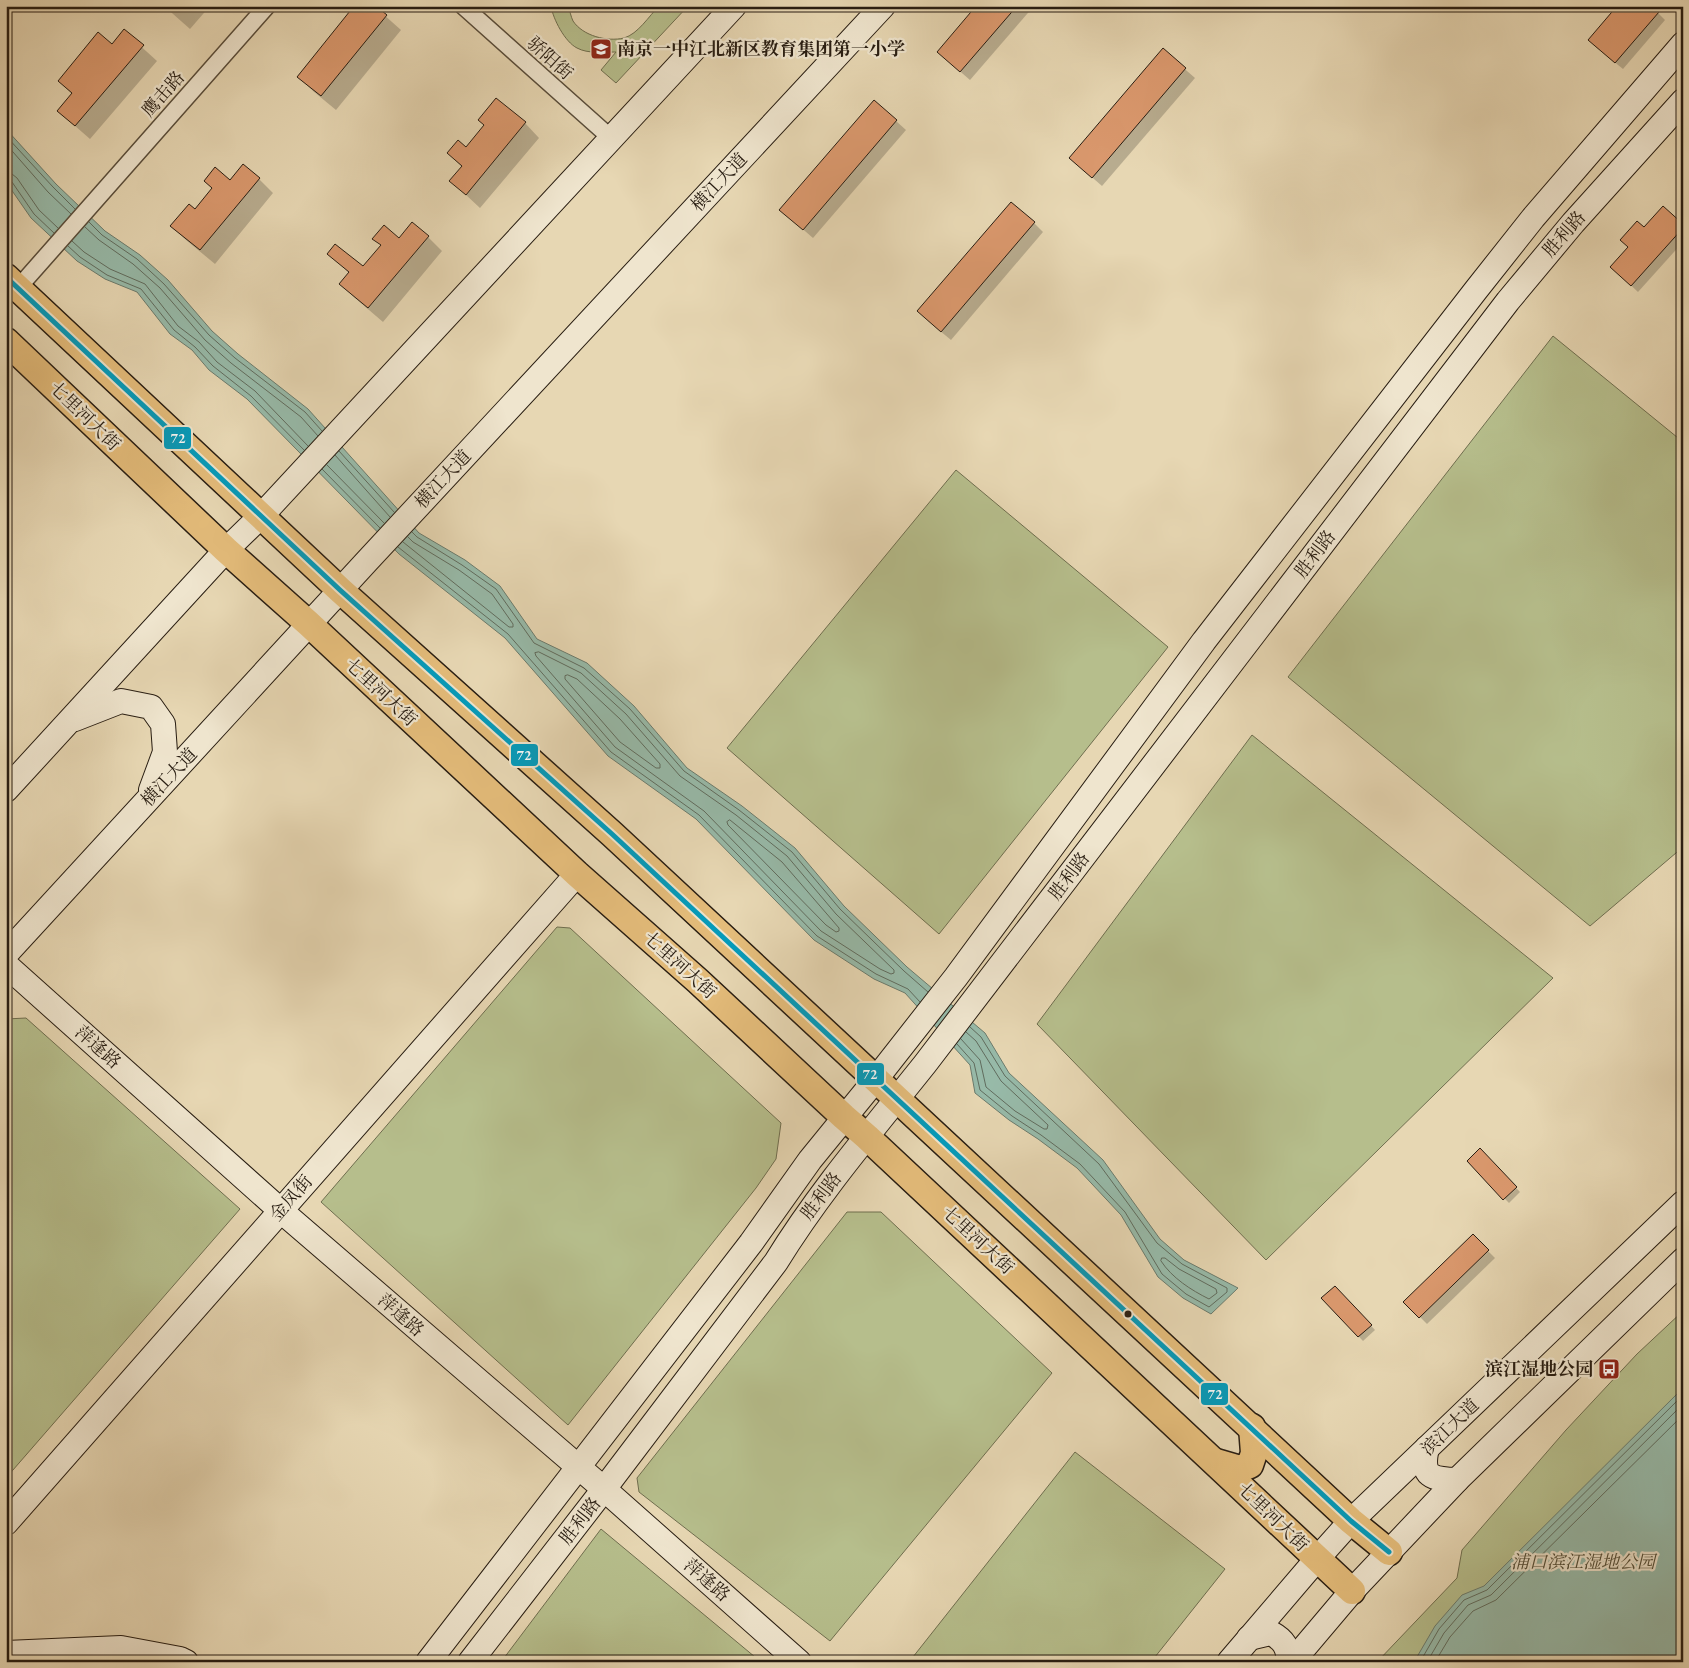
<svg xmlns="http://www.w3.org/2000/svg" width="1689" height="1668" viewBox="0 0 1689 1668" font-family="'EB Garamond','Noto Serif SC',serif">
  <style>
    .green { fill: #b6be8c; stroke: #6f6e4f }
    .water { fill: #97baa9; stroke: #6b7b6d }
    .shadow { fill: #0003 }
    .lines { fill: none; stroke-linecap: round; stroke-linejoin: round }
    .shore { stroke: #606c5e; stroke-width: 1 }
    .building { fill: #da986d; stroke: #281d12 }
    .street-casing { stroke: #584c3a; stroke-width: 19 }
    .secondary-casing { stroke: #281d12; stroke-width: 26 }
    .primary-casing { stroke: #281d12; stroke-width: 29 }
    .street { stroke: #efe5ce; stroke-width: 16 }
    .secondary { stroke: #efe5ce; stroke-width: 24 }
    .primary { stroke: #e4bc7a; stroke-width: 26 }
    .bus-1-casing { stroke: #efe5ce; stroke-width: 9 }
    .bus-1 { stroke: #049bbb; stroke-width: 5 }
    .bus-dot { fill: #281d12; stroke: #efe5ce; stroke-width: 2 }
    .labels { text-anchor: middle; stroke-width: 4.5; stroke-linejoin: round; paint-order: stroke }
    .poi-label { font-size: 18px; font-weight: bold; fill: #281d12; stroke: #efe5ce; text-anchor: start }
    .street-label { font-size: 18px; fill: #281d12; stroke: #efe5ce }
    .park-label { font-size: 18px; font-style: italic; fill: #534d37; stroke: #efe5ce }
    .line-badge { stroke: #efe5ce; stroke-width: 2 }
    .badge-label { font-size: 14px; text-anchor: middle; font-weight: bold; fill: #fff }
  </style>
  <rect width="100%" height="100%" fill="#e7d7b3"/>
  <filter id="stains"><feTurbulence type="fractalNoise" baseFrequency=".004" numOctaves="4"/><feColorMatrix values="0 0 0 0 .2 0 0 0 0 .09 0 0 0 0 .02 0 0 0 .5 -.17"/></filter>
  <radialGradient id="worn" r=".72"><stop offset=".6" stop-color="#630" stop-opacity="0"/><stop offset="1" stop-color="#630" stop-opacity=".3"/></radialGradient>
  <g class="green">
    <path d="M551 6H568C570 11 571 17 573 21 583 36 607 42 624 38 638 34 649 16 659 6H688L616 83 601 70 616 52C604 52 588 54 577 48 565 42 553 19 551 6Z"/>
    <path d="M1553 336 1683 442V847L1590 926 1288 677Z"/>
    <path d="M956 470 1168 647 939 934 727 748Z"/>
    <path d="M1252 735 1553 978 1266 1260 1037 1024Z"/>
    <path d="M557 927 570 928 781 1123 776 1159 756 1188 568 1425 321 1202Z"/>
    <path d="M26 1018 240 1209 6 1478V1019Z"/>
    <path d="M847 1212H881L1052 1373 830 1641 639 1492 637 1478Z"/>
    <path d="M1683 1311V1662H1377L1457 1578 1462 1550 1566 1430 1637 1354Z"/>
    <path d="M1075 1452 1225 1569 1151 1662H909Z"/>
    <path d="M601 1529 761 1662H501Z"/>
  </g>
  <g class="water">
    <path d="M6 129 56 184 105 231 140 255 168 280 212 331 238 354 308 409 419 533 465 560 500 586 537 639 587 663 634 706 687 768 742 806 795 848 844 906 907 967 985 1033 1009 1073 1103 1160 1160 1239 1184 1260 1238 1288 1211 1314 1183 1298 1158 1277 1121 1215 1077 1168 1038 1139 1009 1120 975 1093 970 1065 905 993 874 979 814 940 696 819 608 756 505 638 399 554 247 399 209 370 192 350 170 334 137 292 105 279 77 261 31 218 6 182Z"/>
    <path d="M1683 1388V1662H1414L1435 1626 1462 1595 1484 1586Z"/>
  </g>
  <g class="shadow">
    <path d="M164 6H210L190 29Z"/>
    <path d="M374 6 401 30 336 110 313 91 299 77Z"/>
    <path d="M978 6H1034L970 80 948 61Z"/>
    <path d="M1658 13 1665 20 1623 69 1596 47Z"/>
    <path d="M124 31 157 61 90 139 58 111 72 94 59 81 112 45Z"/>
    <path d="M1163 50 1195 78 1102 186 1070 158Z"/>
    <path d="M896 121 906 130 813 238 791 219Z"/>
    <path d="M525 123 539 138 480 208 451 181 462 167 448 153 466 148 485 126Z"/>
    <path d="M259 179 273 193 215 264 186 240 172 226 195 210 230 182Z"/>
    <path d="M1034 223 1043 232 951 340 928 321Z"/>
    <path d="M1683 226V242L1638 292 1619 274 1644 229Z"/>
    <path d="M428 237 442 251 383 322 355 298 340 284 349 273 329 253 363 268 382 246 374 238 399 239Z"/>
    <path d="M1480 1150 1520 1192 1509 1203 1468 1161Z"/>
    <path d="M1473 1236 1495 1258 1427 1324 1405 1302Z"/>
    <path d="M1335 1287 1375 1330 1363 1341 1323 1298Z"/>
  </g>
  <g class="lines">
    <g class="shore">
      <path d="M6 136 53 187 75 209"/>
      <path d="M6 144 48 192 71 214"/>
      <path d="M6 174H12L17 178 39 210 58 228"/>
      <path d="M6 180 12 182 34 214 54 233"/>
      <path d="M89 222 102 235 137 259 164 284 209 335 235 358 305 412 322 431"/>
      <path d="M85 227 99 240 133 264 160 288 205 340 231 363 301 417 318 436"/>
      <path d="M72 241 84 252 110 269 145 284 178 326 199 342 217 362 255 391 308 446"/>
      <path d="M68 246 80 257 107 275 141 289 174 330 195 347 213 366 251 396 304 450"/>
      <path d="M339 451 394 512"/>
      <path d="M335 455 390 517"/>
      <path d="M327 465 384 523"/>
      <path d="M322 469 380 528"/>
      <path d="M412 532 417 537 462 565 496 589 534 643 584 668 630 709 684 771 739 810 792 852 840 909 904 971 928 992"/>
      <path d="M403 542 509 627H513V624L492 594 459 570 413 542 408 537"/>
      <path d="M398 547 508 634 611 752 699 815 817 936 876 974 908 989 920 1002"/>
      <path d="M539 652 581 673 626 714 680 776 736 815 787 856 836 914 894 970V973L891 974 880 969 821 931 704 811 615 747 536 656 535 653Z"/>
      <path d="M568 675 577 679 620 719 660 764V768H656L620 742 565 679V676Z"/>
      <path d="M730 820 782 862 839 928V931L836 932 826 925 728 825 727 822Z"/>
      <path d="M961 1039 980 1060 986 1087 1015 1111 1044 1129H1047L1048 1125 1001 1081 976 1041 966 1032"/>
      <path d="M957 1044 974 1063 980 1090 1012 1116 1041 1135 1080 1164 1125 1212 1162 1274 1186 1294 1209 1307 1227 1292V1288L1182 1264 1157 1243 1099 1164 1005 1076 981 1037 970 1027"/>
      <path d="M1162 1258H1165L1179 1269 1216 1289 1217 1293 1209 1299C1191 1290 1172 1278 1161 1261Z"/>
      <path d="M1420 1662 1439 1629 1464 1600 1487 1590 1683 1395"/>
      <path d="M1427 1662 1444 1633 1468 1605 1491 1595 1683 1404"/>
      <path d="M1435 1662 1450 1637 1473 1611 1496 1600 1683 1415"/>
    </g>
  </g>
  <g class="building">
    <path d="M354 6H376L387 15 321 96 297 77Z"/>
    <path d="M976 6H1017L960 72 937 52Z"/>
    <path d="M1617 6H1652L1659 12 1615 63 1588 40Z"/>
    <path d="M124 29 144 45 75 126 57 111 72 93 58 81 98 32 112 44Z"/>
    <path d="M1163 48 1186 68 1092 178 1069 158Z"/>
    <path d="M496 98 526 122 466 195 449 181 462 166 447 153 458 140 466 147 484 125 478 120Z"/>
    <path d="M874 100 897 120 803 230 779 210Z"/>
    <path d="M243 164 260 178 200 250 170 226 189 204 195 209 212 188 204 181 215 167 230 180Z"/>
    <path d="M1011 202 1035 222 941 332 917 311Z"/>
    <path d="M1663 206 1683 224V228L1631 286 1610 267 1628 247 1620 240 1637 221 1644 227Z"/>
    <path d="M412 222 429 236 368 308 339 284 349 272 327 254 335 244 363 266 381 245 372 239 384 225 399 238Z"/>
    <path d="M1480 1148 1517 1187 1503 1200 1467 1161Z"/>
    <path d="M1473 1234 1489 1250 1419 1318 1403 1302Z"/>
    <path d="M1335 1286 1372 1325 1358 1337 1321 1298Z"/>
  </g>
  <g class="lines">
    <g class="street-casing">
      <g id="street">
        <path d="M463 6 612 139"/>
        <path d="M18 288 267 6"/>
      </g>
    </g>
    <g class="secondary-casing">
      <g id="secondary">
        <path d="M75 719 121 701 151 707 163 724 165 752 151 790"/>
        <path d="M6 790 226 550 262 515 734 6"/>
        <path d="M6 954 368 560 883 6"/>
        <path d="M6 965 280 1210 604 1489 799 1662"/>
        <path d="M1427 1448C1420 1477 1432 1479 1457 1480"/>
        <path d="M6 1523 577 874"/>
        <path d="M1249 1638 1271 1633C1284 1640 1288 1647 1289 1662"/>
        <path d="M6 1653 121 1648 180 1659 186 1662"/>
        <path d="M428 1662 751 1243 810 1160 876 1079 956 977 1204 641 1476 290 1533 218 1683 44"/>
        <path d="M470 1662 604 1489 776 1262C819 1192 874 1128 925 1064L1508 301 1573 223 1683 101"/>
        <path d="M1229 1662 1317 1559 1351 1521 1683 1203"/>
        <path d="M1292 1662 1352 1591 1457 1480 1683 1260"/>
      </g>
    </g>
    <g class="primary-casing">
      <g id="primary">
        <path d="M6 277 340 590 612 834 1351 1521 1389 1552"/>
        <path d="M6 341 226 550 309 624 577 874 698 981 844 1117 867 1137 1352 1591"/>
        <path d="M1216 1462 1240 1469 1250 1465 1254 1453 1252 1427"/>
      </g>
    </g>
    <use href="#street" class="street"/>
    <use href="#secondary" class="secondary"/>
    <use href="#primary" class="primary"/>
    <g class="bus-1-casing">
      <path id="bus-1" d="M6 277 340 590 612 834 1351 1521 1389 1552"/>
    </g>
    <use href="#bus-1" class="bus-1"/>
  </g>
  <defs>
    <g id="school-square" transform="scale(1.125)"><rect x="-9" y="-9" width="18" height="18" rx="4" fill="#8f2418" stroke="#efe5ce"/><path d="M0-5L7-2L0 1L-7-2ZM-4 1L0 2.5L4 1V4Q0 6-4 4Z" fill="#fff"/></g>
    <g id="bus-square" transform="scale(1.125)"><rect x="-9" y="-9" width="18" height="18" rx="4" fill="#8f2418" stroke="#efe5ce"/><path d="M-5-6H5V4H4V6H2V4H-2V6H-4V4H-5ZM-3.5-4V0h7V-4ZM-3.5 1.2v1.5H-2V1.2ZM2 1.2v1.5H3.5V1.2Z" fill="#fff"/></g>
  </defs>
  <g fill-rule="evenodd">
    <use href="#school-square" x="601" y="49"/>
    <use href="#bus-square" x="1609" y="1369"/>
  </g>
  <circle class="bus-dot" cx="1128" cy="1314" r="4.5"/>
  <g class="labels">
    <g class="poi-label">
      <text x="617" y="55">南京一中江北新区教育集团第一小学</text>
      <text x="1593" y="1375" text-anchor="end">滨江湿地公园</text>
    </g>
    <g class="street-label">
      <text transform="translate(550 58) rotate(42)" y="6">骄阳街</text>
      <text transform="translate(163 94) rotate(-49)" y="6">鹰击路</text>
      <text transform="translate(719 182) rotate(-47)" y="6">横江大道</text>
      <text transform="translate(1564 234) rotate(-49)" y="6">胜利路</text>
      <text transform="translate(85 416) rotate(44)" y="6">七里河大街</text>
      <text transform="translate(443 479) rotate(-47)" y="6">横江大道</text>
      <text transform="translate(1315 554) rotate(-53)" y="6">胜利路</text>
      <text transform="translate(381 692) rotate(43)" y="6">七里河大街</text>
      <text transform="translate(169 777) rotate(-47)" y="6">横江大道</text>
      <text transform="translate(1069 876) rotate(-53)" y="6">胜利路</text>
      <text transform="translate(680 965) rotate(42)" y="6">七里河大街</text>
      <text transform="translate(98 1047) rotate(42)" y="6">萍逢路</text>
      <text transform="translate(821 1196) rotate(-53)" y="6">胜利路</text>
      <text transform="translate(291 1198) rotate(-49)" y="6">金凤街</text>
      <text transform="translate(978 1240) rotate(43)" y="6">七里河大街</text>
      <text transform="translate(401 1315) rotate(41)" y="6">萍逢路</text>
      <text transform="translate(1450 1427) rotate(-44)" y="6">滨江大道</text>
      <text transform="translate(1273 1517) rotate(44)" y="6">七里河大街</text>
      <text transform="translate(580 1521) rotate(-52)" y="6">胜利路</text>
      <text transform="translate(707 1580) rotate(41)" y="6">萍逢路</text>
    </g>
    <g class="park-label">
      <text x="1583" y="1568">浦口滨江湿地公园</text>
    </g>
  </g>
  <g class="line-badge">
    <rect x="163" y="426" width="29" height="24" rx="5" fill="#049bbb"/>
    <rect x="510" y="743" width="29" height="24" rx="5" fill="#049bbb"/>
    <rect x="856" y="1062" width="29" height="24" rx="5" fill="#049bbb"/>
    <rect x="1200" y="1382" width="29" height="24" rx="5" fill="#049bbb"/>
  </g>
  <g class="badge-label">
    <text x="178" y="443">72</text>
    <text x="524" y="760">72</text>
    <text x="870" y="1079">72</text>
    <text x="1215" y="1399">72</text>
  </g>
  <rect width="1689" height="1668" fill="none" stroke="#e7d7b3" stroke-width="25"/>
  <rect x="8" y="8" width="1674" height="1653" fill="none" stroke="#281d12" stroke-width="2.5"/>
  <rect x="12" y="12" width="1664" height="1643" fill="none" stroke="#281d12"/>
  <rect width="100%" height="100%" filter="url(#stains)"/>
  <rect width="100%" height="100%" fill="url(#worn)"/>
</svg>
